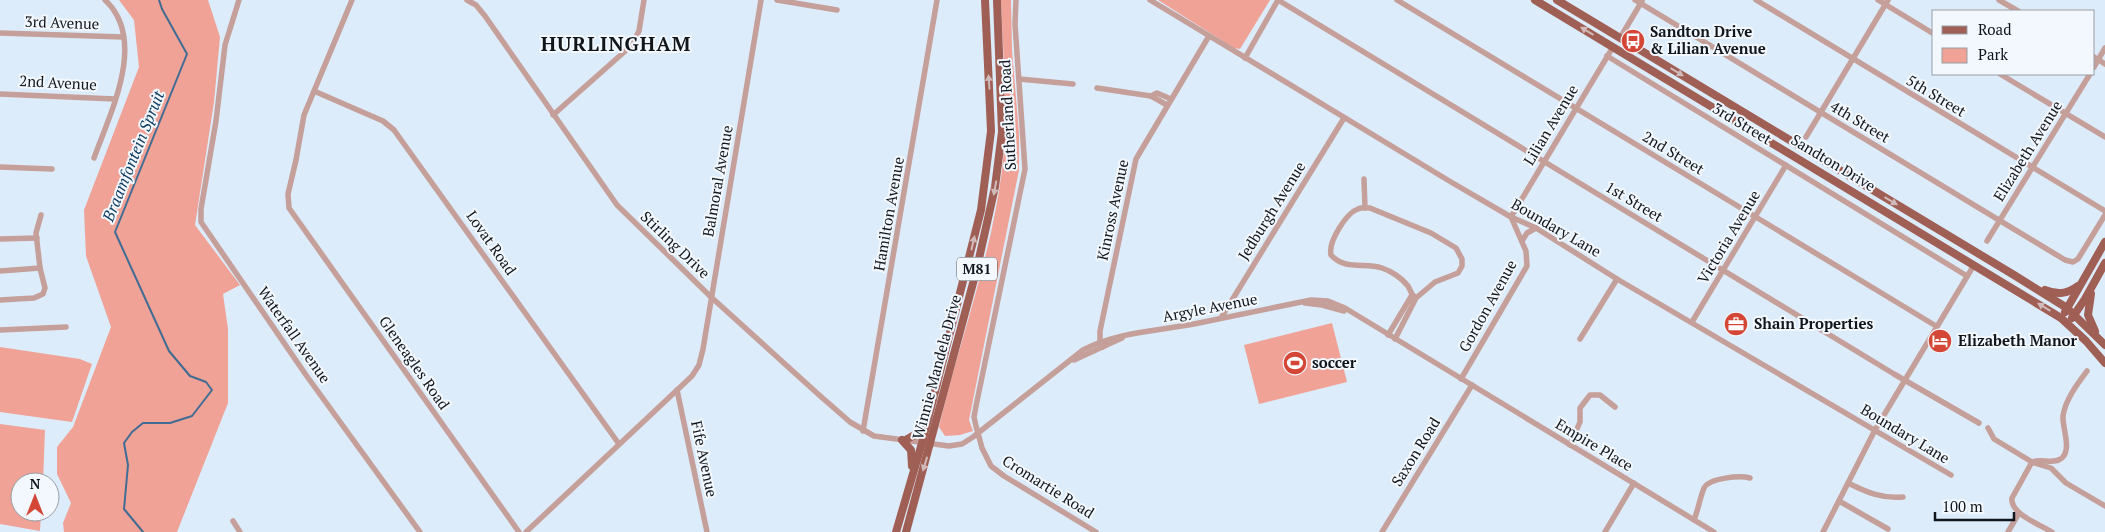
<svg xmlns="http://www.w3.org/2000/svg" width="2105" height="532" viewBox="0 0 2105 532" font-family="'PT Serif',serif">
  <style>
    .green { fill: #efa295 }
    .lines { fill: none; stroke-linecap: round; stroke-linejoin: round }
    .stream { stroke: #416c94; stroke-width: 2 }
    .minor { stroke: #c59f99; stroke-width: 5.5 }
    .major { stroke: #a05f55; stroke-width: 8 }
    .oneway { fill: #d1bbba }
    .labels { text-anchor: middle; stroke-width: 4; stroke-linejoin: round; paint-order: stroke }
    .shield { fill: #f2f8fe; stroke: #545a60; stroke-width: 1 }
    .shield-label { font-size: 14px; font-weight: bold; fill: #11161c }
    .street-label { font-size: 15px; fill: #11161c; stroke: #f2f8fe }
    .poi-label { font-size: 15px; font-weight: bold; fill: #11161c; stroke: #f2f8fe; text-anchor: start }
    .water-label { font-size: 16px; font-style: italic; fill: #103d61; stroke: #f2f8fe }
    .district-label { font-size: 20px; font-weight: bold; letter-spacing: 1px; fill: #11161c; stroke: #f2f8fe }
  </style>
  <rect width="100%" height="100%" fill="#ddecfb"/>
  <g class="green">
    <path d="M119 0H208L220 37 214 102 195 225 240 285 223 294 228 329V403L177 532H64L63 523 71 503 57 474V447L73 427 111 327 86 256 84 210 139 67 134 20Z"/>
    <path d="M1001 0H1011L1012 50 1019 134V170L969 420 973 431 960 435 945 436 939 427C959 342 991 258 1002 170 1009 114 1003 57 1001 0Z"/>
    <path d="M1158 0H1270L1240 49 1234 48Z"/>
    <path d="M1332 323 1347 382 1259 404 1244 345Z"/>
    <path d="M0 347 80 359 92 364 72 422 0 412Z"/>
    <path d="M0 424 45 430 43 482H20V512H41L40 531 0 524Z"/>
  </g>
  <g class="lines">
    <path class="stream" d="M143 532 124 509 128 465 124 443 132 432 143 423H170L192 416 212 390 206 382 190 376 169 351 115 232 187 54 162 9 159 0"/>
    <g class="minor">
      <path d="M239 0 225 45 216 121 201 209V222L306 375 420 532"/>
      <path d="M352 0 304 115 296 160 288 194 289 208 519 532"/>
      <path d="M467 0 476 5 485 16 617 205 711 297 818 394 850 422 874 436 949 446 962 444 973 437 1083 350C1117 332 1157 331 1194 324 1233 316 1272 308 1311 300L1328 301 1345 308 1714 532"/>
      <path d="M777 0 837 10"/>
      <path d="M1016 0 1015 24 1025 169 976 406 974 417 976 426 982 448 991 466 1004 476 1096 532"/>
      <path d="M1150 0 1451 182 1511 217 1536 228 1617 279 1951 475"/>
      <path d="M1278 0 1894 374 1979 423"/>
      <path d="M1397 0 1936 326"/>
      <path d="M1635 0 2065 260 2073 262 2078 259 2105 215"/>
      <path d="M1756 0 2105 211"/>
      <path d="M1878 0 1934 34"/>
      <path d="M1999 0 2018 11"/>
      <path d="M0 33 123 37"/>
      <path d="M1620 38 1642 1"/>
      <path d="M1607 56 1967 276"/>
      <path d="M2094 57 2105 64"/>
      <path d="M1245 58 1278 0"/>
      <path d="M2094 67 2105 48"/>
      <path d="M2000 74 2105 137"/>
      <path d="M1019 79 1073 84"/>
      <path d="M1097 88 1151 96 1167 105"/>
      <path d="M314 91 383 121 394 130 619 444"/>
      <path d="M0 94 115 99"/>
      <path d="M1151 96 1157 93 1171 99"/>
      <path d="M553 115 632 45 639 31 644 0"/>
      <path d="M1806 137 1888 0"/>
      <path d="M94 158C110 113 148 40 105 0"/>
      <path d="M0 167 52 169"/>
      <path d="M1364 179 1365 208"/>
      <path d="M0 239 37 238"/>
      <path d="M1522 241 1527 233 1536 228"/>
      <path d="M1987 241 2090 74"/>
      <path d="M0 271 40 268 36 233 41 215"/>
      <path d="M0 300 34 298 43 294 45 288 40 268"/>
      <path d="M1305 303 1322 305 1344 311"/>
      <path d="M1221 318 1344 118"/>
      <path d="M1692 322 1786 165"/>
      <path d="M0 330 66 327"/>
      <path d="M1388 335 1412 295"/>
      <path d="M1395 339 1416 298 1435 282 1458 273 1462 266V259L1456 248 1431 233 1370 208C1366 208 1362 207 1358 209 1346 213 1328 242 1331 255 1345 271 1365 262 1382 268 1391 271 1402 278 1408 286 1411 291 1411 295 1416 298"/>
      <path d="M1580 339 1617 279"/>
      <path d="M1103 347 1100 342V331L1136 159 1209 36"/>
      <path d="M1074 360 1122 338"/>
      <path d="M1461 379 1527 266 1526 251 1511 217 1613 47"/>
      <path d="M677 390 707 532"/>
      <path d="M1988 428 1994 439 2032 462 2051 468 2066 483 2105 506"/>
      <path d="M863 431 937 0"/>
      <path d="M1570 445 1580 422V408L1590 395H1600L1615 407"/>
      <path d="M1848 483C1866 492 1882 499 1903 497"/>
      <path d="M1839 501 1888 529"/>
      <path d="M1694 520C1698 510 1700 498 1704 488 1709 478 1740 475 1750 478"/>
      <path d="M233 521 240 532"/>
      <path d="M526 532 692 376 699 365 703 349 761 0"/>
      <path d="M1382 532 1472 385"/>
      <path d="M1605 532 1634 483"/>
      <path d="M1823 532 1875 430 1974 265"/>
      <path d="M2008 532 2019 513"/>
      <path d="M2052 532C2039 524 2010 514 2012 498L2032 462C2041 458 2054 465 2062 458 2072 449 2062 427 2063 416 2065 400 2078 383 2087 371"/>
    </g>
    <g class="major">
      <path d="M1535 0 2061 318 2086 341 2105 363"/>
      <path d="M1557 0 2014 275 2067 308 2105 345"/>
      <path d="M2045 290C2058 295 2067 294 2078 286"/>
      <path d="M2091 294 2088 315 2095 331"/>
      <path d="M2065 312 2105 242"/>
      <path d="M2072 318 2085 299 2105 263"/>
      <path d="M902 440 911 450 912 466"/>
      <path d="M904 441 925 429"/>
      <path d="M896 532 922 443 981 210 991 131 985 0"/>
      <path d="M906 532 976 272 995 187 1002 132 997 0"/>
    </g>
  </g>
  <defs><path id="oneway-solid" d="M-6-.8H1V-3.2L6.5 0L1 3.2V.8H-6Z" transform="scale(1.25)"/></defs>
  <g class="oneway">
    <use href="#oneway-solid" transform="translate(1587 31) rotate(-149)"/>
    <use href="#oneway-solid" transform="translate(1677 72) rotate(31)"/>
    <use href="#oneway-solid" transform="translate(989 82) rotate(-94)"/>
    <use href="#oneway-solid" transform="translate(995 188) rotate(100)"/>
    <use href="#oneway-solid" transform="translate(1891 201) rotate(31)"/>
    <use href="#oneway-solid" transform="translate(973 243) rotate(-77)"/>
    <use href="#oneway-solid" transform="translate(2044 307) rotate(-149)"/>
    <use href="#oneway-solid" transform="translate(925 464) rotate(107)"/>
  </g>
  <defs>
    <g id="bus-disc" transform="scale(1.25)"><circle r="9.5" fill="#d44736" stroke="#f2f8fe"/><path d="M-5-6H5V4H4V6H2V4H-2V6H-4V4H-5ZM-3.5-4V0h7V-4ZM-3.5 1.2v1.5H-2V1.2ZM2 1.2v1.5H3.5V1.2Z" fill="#fff"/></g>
    <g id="office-disc" transform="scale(1.25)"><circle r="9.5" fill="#d44736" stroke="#f2f8fe"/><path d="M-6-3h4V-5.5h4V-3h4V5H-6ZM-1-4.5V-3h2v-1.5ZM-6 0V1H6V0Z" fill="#fff"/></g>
    <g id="hotel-disc" transform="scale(1.25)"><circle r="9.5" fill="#d44736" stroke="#f2f8fe"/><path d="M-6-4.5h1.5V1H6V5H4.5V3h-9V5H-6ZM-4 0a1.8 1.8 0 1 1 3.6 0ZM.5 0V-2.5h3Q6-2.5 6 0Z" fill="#fff"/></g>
    <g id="stadium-disc" transform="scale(1.25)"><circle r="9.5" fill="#d44736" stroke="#f2f8fe"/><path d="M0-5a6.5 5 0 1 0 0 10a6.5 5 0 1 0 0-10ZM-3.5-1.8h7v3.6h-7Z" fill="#fff"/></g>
  </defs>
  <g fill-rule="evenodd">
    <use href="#bus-disc" x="1633" y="41"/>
    <use href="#office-disc" x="1736" y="324"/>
    <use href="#hotel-disc" x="1940" y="341"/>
    <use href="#stadium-disc" x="1295" y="363"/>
  </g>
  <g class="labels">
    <rect class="shield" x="957" y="257.5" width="40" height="23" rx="4"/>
    <g class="shield-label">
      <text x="977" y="274">M81</text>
    </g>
    <g class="street-label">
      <text transform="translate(62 23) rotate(2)" y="5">3rd Avenue</text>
      <text transform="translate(58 83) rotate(3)" y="5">2nd Avenue</text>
      <text transform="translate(1936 96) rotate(31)" y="5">5th Street</text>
      <text transform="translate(1008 115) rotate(-93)" y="5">Sutherland Road</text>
      <text transform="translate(1860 122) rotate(31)" y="5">4th Street</text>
      <text transform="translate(1742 124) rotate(31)" y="5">3rd Street</text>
      <text transform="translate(1551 125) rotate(-59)" y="5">Lilian Avenue</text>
      <text transform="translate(2028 151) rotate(-58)" y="5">Elizabeth Avenue</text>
      <text transform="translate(1673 153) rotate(31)" y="5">2nd Street</text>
      <text transform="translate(1833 163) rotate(31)" y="5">Sandton Drive</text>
      <text transform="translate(718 181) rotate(-80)" y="5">Balmoral Avenue</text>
      <text transform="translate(1634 202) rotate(31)" y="5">1st Street</text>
      <text transform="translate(1113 210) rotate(-78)" y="5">Kinross Avenue</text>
      <text transform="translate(1272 211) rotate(-58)" y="5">Jedburgh Avenue</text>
      <text transform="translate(889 214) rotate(-80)" y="5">Hamilton Avenue</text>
      <text transform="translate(1556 228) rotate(30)" y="5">Boundary Lane</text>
      <text transform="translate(1729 237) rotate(-59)" y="5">Victoria Avenue</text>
      <text transform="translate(491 243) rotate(55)" y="5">Lovat Road</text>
      <text transform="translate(675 245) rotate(44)" y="5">Stirling Drive</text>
      <text transform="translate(1488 306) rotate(-61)" y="5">Gordon Avenue</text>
      <text transform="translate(1210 308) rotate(-11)" y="5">Argyle Avenue</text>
      <text transform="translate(294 335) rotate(55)" y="5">Waterfall Avenue</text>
      <text transform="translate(414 363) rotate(55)" y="5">Gleneagles Road</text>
      <text transform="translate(937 367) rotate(-75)" y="5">Winnie Mandela Drive</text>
      <text transform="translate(1905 434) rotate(31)" y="5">Boundary Lane</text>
      <text transform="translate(1594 445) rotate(31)" y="5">Empire Place</text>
      <text transform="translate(1416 452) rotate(-58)" y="5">Saxon Road</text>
      <text transform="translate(704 459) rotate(78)" y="5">Fife Avenue</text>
      <text transform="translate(1048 487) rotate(32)" y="5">Cromartie Road</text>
    </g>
    <g class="poi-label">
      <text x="1650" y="37">Sandton Drive<tspan x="1650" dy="17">&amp; Lilian Avenue</tspan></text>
      <text x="1754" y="329">Shain Properties</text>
      <text x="1958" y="346">Elizabeth Manor</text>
      <text x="1312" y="368">soccer</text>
    </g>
    <g class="water-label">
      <text transform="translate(133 156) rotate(-68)" y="6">Braamfontein Spruit</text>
    </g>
    <g class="district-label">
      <text x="616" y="51">HURLINGHAM</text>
    </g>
  </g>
  <rect x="1932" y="10" width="162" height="65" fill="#f2f8fe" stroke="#989ea4"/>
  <rect x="1942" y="26" width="25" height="8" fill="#a05f55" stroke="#989ea4"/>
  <text x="1978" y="35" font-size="15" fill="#11161c">Road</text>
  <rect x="1942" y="48" width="25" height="15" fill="#efa295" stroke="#989ea4"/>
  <text x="1978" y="60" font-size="15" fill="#11161c">Park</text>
  <g transform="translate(35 497)"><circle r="24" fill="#f2f8fe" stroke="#989ea4"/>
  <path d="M0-4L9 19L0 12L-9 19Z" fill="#d44736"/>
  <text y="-8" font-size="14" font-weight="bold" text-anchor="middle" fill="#11161c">N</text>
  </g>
  <path d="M1935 512v8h79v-8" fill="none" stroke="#11161c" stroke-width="2.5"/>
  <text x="1942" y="512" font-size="15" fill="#11161c" stroke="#f2f8fe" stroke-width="4" paint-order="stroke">100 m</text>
</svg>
